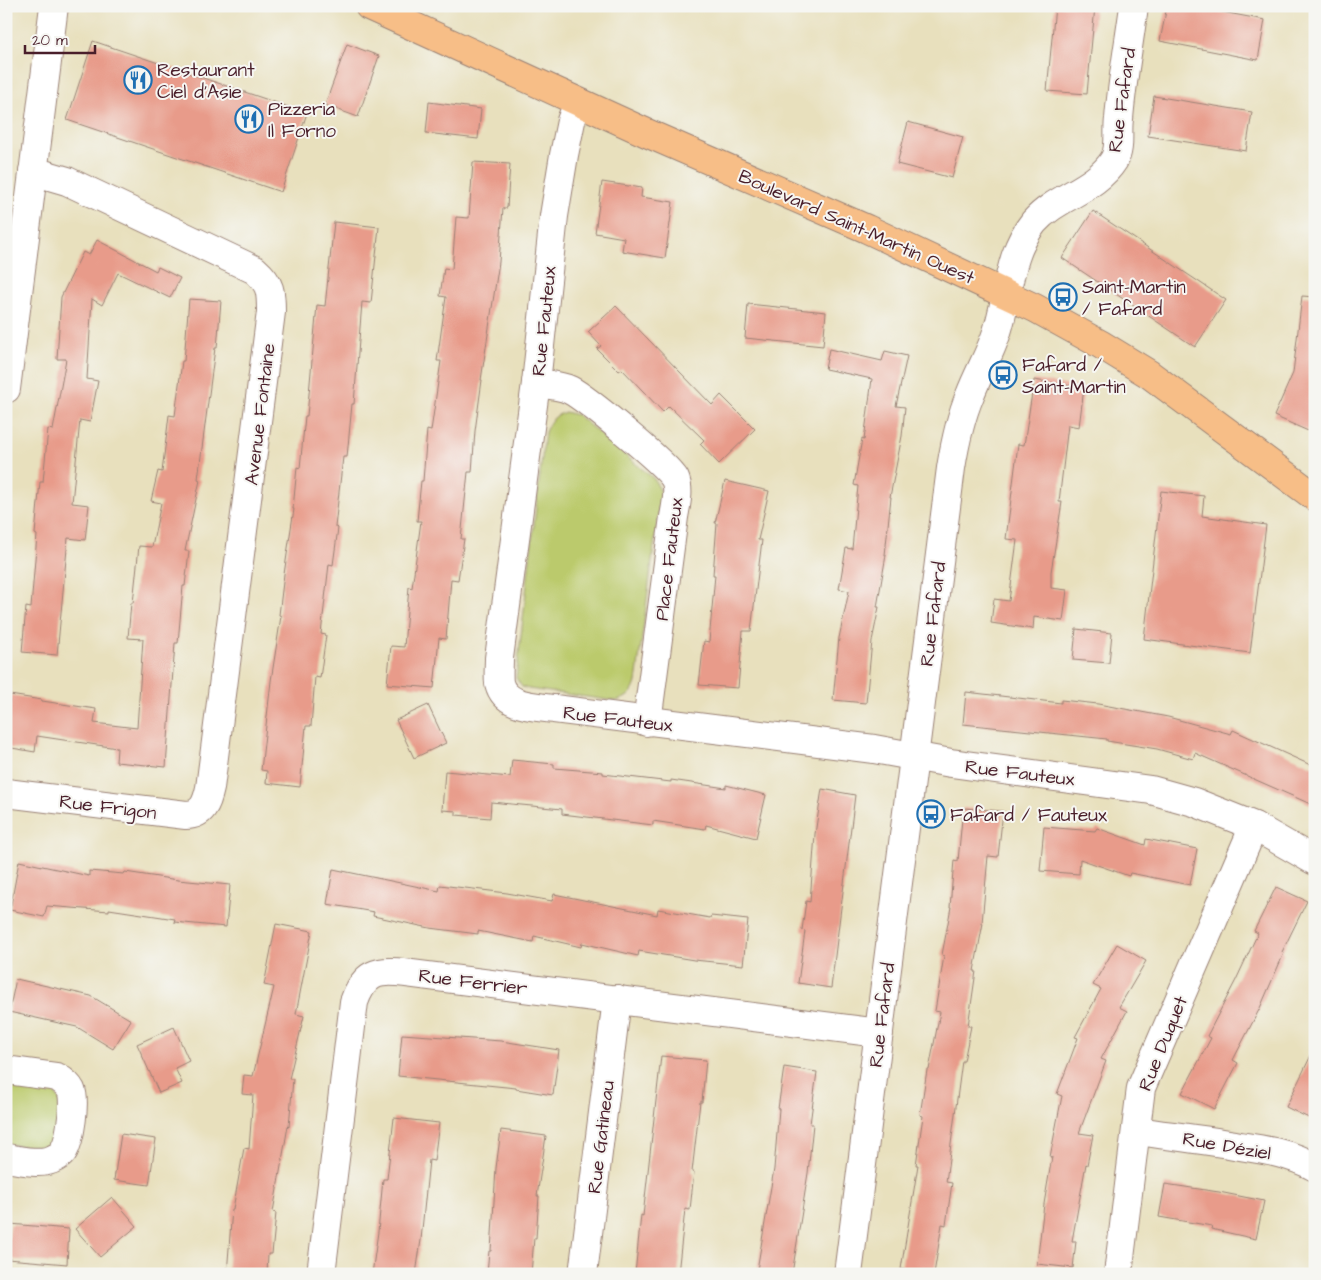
<svg xmlns="http://www.w3.org/2000/svg" width="1321" height="1280" viewBox="0 0 1321 1280" font-family="'Architects Daughter',sans-serif">
  <style>
    .green { fill: #bbca6c; stroke: #82744c }
    .building { fill: #e89b8a }
    .lines { fill: none; stroke-linecap: round; stroke-linejoin: round }
    .minor-casing { stroke: #998074; stroke-width: 30 }
    .major-casing { stroke: #998074; stroke-width: 30 }
    .minor { stroke: #fff; stroke-width: 28 }
    .major { stroke: #f7be87; stroke-width: 28 }
    .labels { text-anchor: middle; stroke-width: 4; stroke-linejoin: round; paint-order: stroke }
    .poi-label { font-size: 19px; fill: #4a1f2b; stroke: #f6f6f2; text-anchor: start }
    .street-label { font-size: 19px; fill: #4a1f2b; stroke: #f6f6f2 }
  </style>
  <rect width="100%" height="100%" fill="#f6f6f2"/>
  <filter id="ink" filterUnits="userSpaceOnUse"><feTurbulence type="fractalNoise" baseFrequency=".02" numOctaves="2"/><feDisplacementMap in="SourceGraphic" scale="10" xChannelSelector="R" yChannelSelector="G"/><feConvolveMatrix kernelMatrix="1 2 1 2 8 2 1 2 1" color-interpolation-filters="sRGB"/></filter>
  <filter id="wash" filterUnits="userSpaceOnUse"><feTurbulence type="fractalNoise" baseFrequency=".0096" numOctaves="4" result="noise"/><feDisplacementMap in="SourceGraphic" scale="20" xChannelSelector="R" yChannelSelector="G"/><feGaussianBlur stdDeviation="1.12" result="paint"/><feColorMatrix in="noise" values="0 0 0 0 0 0 0 0 0 0 0 0 0 0 0 0 0 1.4 0 .05"/><feComposite in="paint" operator="in"/></filter>
  <g filter="url(#wash)">
    <rect width="100%" height="100%" fill="#e8e0bd"/>
    <g class="green">
      <path d="M565 412 577 415 654 479 660 490V501L636 682C633 693 628 698 616 701L529 689 522 687 516 678 545 432C550 421 554 416 565 412Z"/>
      <path d="M6 1083 49 1089C55 1093 58 1096 60 1102 58 1117 59 1144 42 1148L6 1144Z"/>
    </g>
    <g id="blocks">
      <g class="building">
        <path d="M1055 6H1095L1087 94 1047 91Z"/>
        <path d="M1167 6H1190L1265 20 1258 60 1160 41Z"/>
        <path d="M93 41 307 113 281 192 67 120Z"/>
        <path d="M347 44 379 56 358 117 325 105Z"/>
        <path d="M1154 96 1252 112 1246 151 1148 136Z"/>
        <path d="M429 102 481 109 478 139 426 133Z"/>
        <path d="M908 122 963 137 952 178 897 164Z"/>
        <path d="M473 162 510 164 507 208H503L499 262 481 380H482L475 431 472 472H468L461 539H464L458 580 451 579 446 639 439 638 434 688 387 684 391 646 404 647 409 587 412 588 421 521H417L421 481H423L427 430 431 431 441 361H437L446 297 440 296 444 268 452 269 456 217 469 218Z"/>
        <path d="M602 182 642 188 641 197 673 202 665 258 622 251 624 238 595 233Z"/>
        <path d="M1093 211 1226 300 1195 347 1062 258Z"/>
        <path d="M334 222 379 227 371 303 362 302 354 404H352L347 457H343L335 527 338 528 333 565 329 564 321 634 326 635 320 678 315 677 311 726H306L300 787 266 783 267 771 261 770 271 681 281 616 279 615 284 574 294 509H293L297 467 300 468 305 416H307L317 305 325 306Z"/>
        <path d="M97 240 156 271 158 267 180 278 170 298 118 273 102 305 92 299 87 379 98 381 90 422 80 420 72 503 89 505 85 540 68 538 57 655 22 652 26 607 31 608 37 535 35 534 40 482H43L48 429 53 430 66 359H57L61 297 83 252 89 255Z"/>
        <path d="M1302 296 1315 297V434L1274 416 1293 373Z"/>
        <path d="M189 299 221 301 217 348H215L198 479 200 480 185 551H189L185 586H183L178 643H175L166 767 116 762 117 748 37 736 35 752 6 747V718L10 695 42 700V701L96 709 94 723 137 728 143 639 128 638 131 603H133L139 546 152 547 161 503 151 501 158 471 162 472 169 415 175 416 182 361H184Z"/>
        <path d="M748 304 826 312 823 346 745 338Z"/>
        <path d="M616 306 712 405 721 395 755 429 719 464 700 444 704 440 669 406 663 412 622 369 619 371 597 349 601 346 588 332Z"/>
        <path d="M829 349 882 361 885 351 907 356 896 406 905 407 902 436 890 497H891L885 555H886L877 607H879L872 641 866 703 833 700 839 638 849 591 839 589 846 548 852 549 858 486 854 485 862 439 864 440 872 379 825 369Z"/>
        <path d="M1034 380 1084 388 1079 427 1068 425 1059 502H1062L1051 572V588L1067 590 1063 621 1034 617 1033 629 991 623 994 599 1009 601 1017 540 1006 539 1018 444 1024 445Z"/>
        <path d="M725 481 769 491 758 540H762L751 631H743L738 688 699 685 704 641 709 642 715 575H713L717 523H715Z"/>
        <path d="M1161 491 1204 496 1202 516 1266 525 1250 653 1144 639Z"/>
        <path d="M1076 629 1112 633 1109 663 1073 660Z"/>
        <path d="M966 692 1061 703V700L1098 704 1168 717 1231 734 1233 730 1315 767V806L1195 753 1193 759 1157 749 1107 741V739L963 724Z"/>
        <path d="M428 705 446 743 414 758 396 720Z"/>
        <path d="M512 760 554 764V768L603 772V774L671 782V780L726 788V785L766 795 756 838 706 825 705 829 653 821V825L562 814V809L491 802 490 818 456 815V811L442 810 445 771 510 777Z"/>
        <path d="M822 789 855 795 831 988 798 983 805 931 802 930 806 901 810 902 815 834Z"/>
        <path d="M963 808 1003 811 998 857 988 856 982 923H983L974 971H976L968 1026H971L964 1061H962L946 1182 952 1183 946 1225 942 1224 934 1274H928L901 1269 918 1165H916L923 1116 920 1115 927 1070H929L940 1012 935 1011 944 956 942 955 951 907H950L954 860 958 861Z"/>
        <path d="M1044 827 1095 831 1097 828 1145 845 1146 839 1197 849 1190 885 1130 873 1129 876 1080 859 1079 874 1040 871Z"/>
        <path d="M19 861 89 876V871L124 874 125 872 178 880 230 885 226 927 174 922 175 919 109 909V911L47 906 44 917 10 910Z"/>
        <path d="M333 869 439 891 440 885 507 893 552 901 554 894 657 915 658 909 710 918 711 916 748 920 743 965 694 960 639 951 638 956 582 943 581 947 534 936 533 942 478 931V934L430 928 373 916 374 912 327 904Z"/>
        <path d="M1276 887 1307 901 1282 952 1284 953 1260 1008 1233 1060 1238 1063 1214 1109 1182 1093 1211 1038 1207 1036 1236 980 1258 933 1254 931Z"/>
        <path d="M276 924 312 931 296 1014 304 1016 289 1079H293L289 1127 288 1126 273 1212 276 1213 272 1254H268L267 1274H227L232 1209H233L244 1148 249 1149 253 1095 242 1094 244 1075 253 1076 274 987 264 985Z"/>
        <path d="M1117 944 1146 961 1119 1007 1127 1011 1101 1059 1106 1061 1079 1133 1093 1135 1087 1165 1086 1164 1072 1241H1076L1073 1268 1037 1264 1044 1204 1052 1157H1050L1062 1096 1057 1094 1078 1038 1075 1037 1101 989 1093 985Z"/>
        <path d="M16 979 91 996 131 1020 113 1049 77 1027 9 1012Z"/>
        <path d="M174 1027 189 1061 175 1068 182 1083 159 1093 137 1044Z"/>
        <path d="M402 1034 501 1041 559 1050 553 1095 516 1089V1088L398 1076Z"/>
        <path d="M1315 1047V1121L1286 1107Z"/>
        <path d="M661 1056 706 1060 702 1102H700L692 1172H694L690 1210 685 1209 678 1274H635L641 1215 643 1216Z"/>
        <path d="M784 1067 817 1072 810 1124H813L808 1173 792 1274H779L757 1270 774 1169 779 1109H778Z"/>
        <path d="M394 1118 439 1123 434 1161 429 1160 421 1240 416 1274H372L378 1232 383 1179H387Z"/>
        <path d="M501 1130 546 1136 537 1196H539L536 1238H534L531 1274H487L489 1251H491L496 1168Z"/>
        <path d="M121 1134 156 1139 149 1185 114 1180Z"/>
        <path d="M1165 1184 1219 1192 1264 1201 1256 1239 1211 1229 1212 1226 1159 1217Z"/>
        <path d="M112 1197 137 1226 100 1257 75 1229Z"/>
        <path d="M10 1224 69 1229 67 1264 7 1259Z"/>
      </g>
    </g>
  </g>
  <g filter="url(#ink)">
    <use href="#blocks" fill-opacity="0" stroke="#998074" stroke-width="1"/>
    <g class="lines">
      <g class="minor-casing">
        <g id="minor">
          <path d="M578 102 571 121 564 155 554 216 536 383 499 658C499 666 498 675 499 683 505 707 534 706 554 709L874 749 951 763 1151 790 1194 802 1254 826 1315 861"/>
          <path d="M536 383C547 385 560 385 570 390 586 398 667 465 675 479 680 490 676 505 674 517L647 722"/>
          <path d="M6 389 54 6"/>
          <path d="M6 793 186 815C203 815 207 802 210 788L271 312C271 292 271 284 255 270L67 181 33 171"/>
          <path d="M6 1070 57 1077C62 1080 68 1084 71 1090 76 1101 70 1140 64 1150 62 1154 59 1156 55 1158 42 1166 21 1160 6 1158"/>
          <path d="M1137 1131C1171 1136 1206 1140 1240 1146 1266 1150 1292 1154 1315 1167"/>
          <path d="M321 1274 354 1002C364 974 376 969 405 973L879 1033"/>
          <path d="M583 1274 617 999"/>
          <path d="M848 1274 951 468C955 443 960 419 970 395 978 374 990 354 997 332 1009 295 1008 254 1034 222 1057 196 1095 190 1114 160 1121 148 1117 132 1119 119 1122 81 1129 44 1134 6"/>
          <path d="M1118 1274 1141 1088 1254 826"/>
        </g>
      </g>
      <g class="major-casing">
        <path id="major" d="M369 6 649 134 867 229 1035 308 1100 344 1149 374 1315 497"/>
      </g>
      <use href="#minor" class="minor"/>
      <use href="#major" class="major"/>
    </g>
  </g>
  <defs>
    <g id="restaurant-ring" transform="scale(1.4375)"><circle r="9.5" fill="#f6f6f2" stroke="#1f6fb2" stroke-width="1.5"/><path d="M-5-6h1v4h1v-4h1v4h1v-4h1v5L-1.5 .5V6h-2V.5L-5-1ZM5-6V6H3V1.5H1.5Q1.5-4 5-6Z" fill="#1f6fb2"/></g>
    <g id="bus-ring" transform="scale(1.4375)"><circle r="9.5" fill="#f6f6f2" stroke="#1f6fb2" stroke-width="1.5"/><path d="M-5-6H5V4H4V6H2V4H-2V6H-4V4H-5ZM-3.5-4V0h7V-4ZM-3.5 1.2v1.5H-2V1.2ZM2 1.2v1.5H3.5V1.2Z" fill="#1f6fb2"/></g>
  </defs>
  <g fill-rule="evenodd">
    <use href="#restaurant-ring" x="138" y="80"/>
    <use href="#restaurant-ring" x="249" y="119"/>
    <use href="#bus-ring" x="1063" y="297"/>
    <use href="#bus-ring" x="1003" y="375"/>
    <use href="#bus-ring" x="931" y="814"/>
  </g>
  <g class="labels">
    <g class="poi-label">
      <text x="157" y="76">Restaurant<tspan x="157" dy="22">Ciel d'Asie</tspan></text>
      <text x="268" y="115">Pizzeria<tspan x="268" dy="22">Il Forno</tspan></text>
      <text x="1082" y="293">Saint-Martin<tspan x="1082" dy="22">/ Fafard</tspan></text>
      <text x="1022" y="371">Fafard /<tspan x="1022" dy="22">Saint-Martin</tspan></text>
      <text x="950" y="821">Fafard / Fauteux</text>
    </g>
    <g class="street-label">
      <text transform="translate(1121 100) rotate(-82)" y="7">Rue Fafard</text>
      <text transform="translate(857 226) rotate(24)" y="7">Boulevard Saint-Martin Ouest</text>
      <text transform="translate(543 321) rotate(-84)" y="7">Rue Fauteux</text>
      <text transform="translate(259 414) rotate(-83)" y="7">Avenue Fontaine</text>
      <text transform="translate(668 559) rotate(-83)" y="7">Place Fauteux</text>
      <text transform="translate(932 614) rotate(-83)" y="7">Rue Fafard</text>
      <text transform="translate(618 718) rotate(7)" y="7">Rue Fauteux</text>
      <text transform="translate(1020 772) rotate(7)" y="7">Rue Fauteux</text>
      <text transform="translate(108 806) rotate(7)" y="7">Rue Frigon</text>
      <text transform="translate(473 981) rotate(7)" y="7">Rue Ferrier</text>
      <text transform="translate(881 1015) rotate(-83)" y="7">Rue Fafard</text>
      <text transform="translate(1162 1043) rotate(-68)" y="7">Rue Duquet</text>
      <text transform="translate(600 1137) rotate(-83)" y="7">Rue Gatineau</text>
      <text transform="translate(1227 1145) rotate(10)" y="7">Rue Déziel</text>
    </g>
  </g>
  <rect width="1321" height="1280" fill="none" stroke="#f6f6f2" stroke-width="25"/>
  <path d="M25 45v8h70v-8" fill="none" stroke="#4a1f2b" stroke-width="2.5"/>
  <text x="32" y="45" font-size="15" fill="#4a1f2b" stroke="#f6f6f2" stroke-width="4" paint-order="stroke">20 m</text>
</svg>
